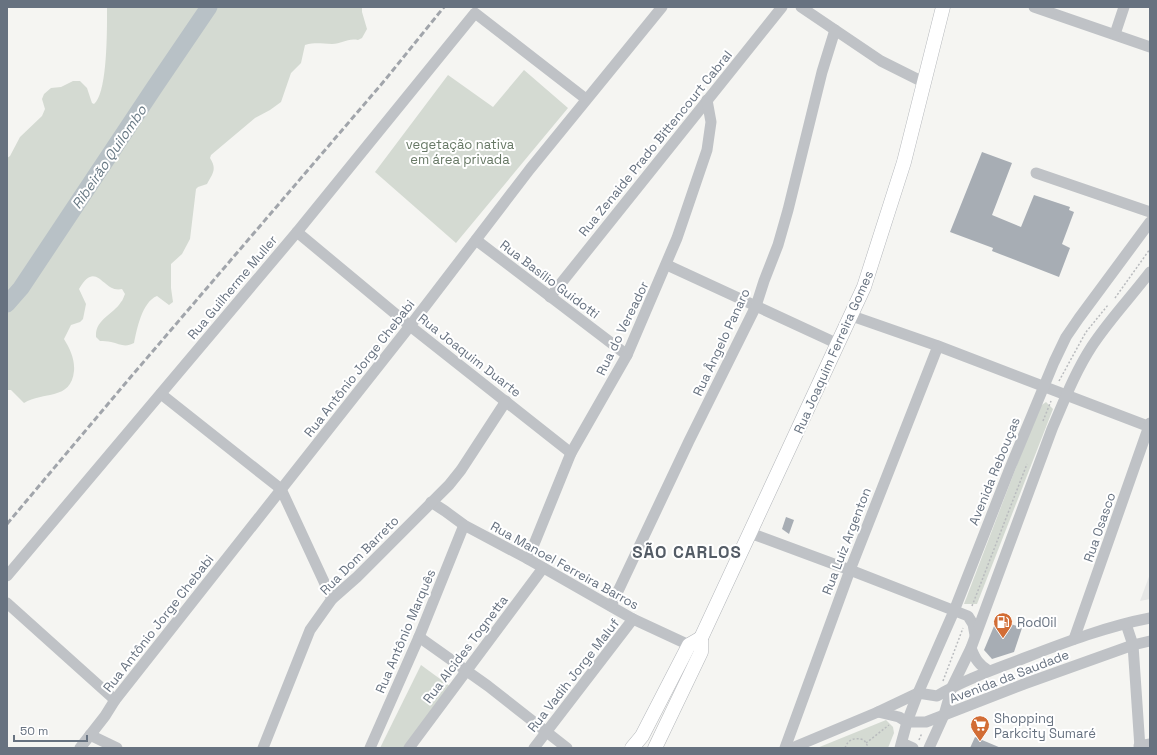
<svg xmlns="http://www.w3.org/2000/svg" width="1157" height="755" viewBox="0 0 1157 755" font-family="'Space Grotesk',sans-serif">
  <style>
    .built { fill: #e6e7e6 }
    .green { fill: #d4dad2 }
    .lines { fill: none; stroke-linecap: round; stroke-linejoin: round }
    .river { stroke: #b8c1c6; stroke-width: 17 }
    .building { fill: #a7adb4 }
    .major-casing { stroke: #b3b6ba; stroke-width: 15 }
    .path { stroke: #b9bbbe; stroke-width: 1.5; stroke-dasharray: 2 2; stroke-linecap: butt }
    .minor { stroke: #bfc2c6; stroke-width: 11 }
    .major { stroke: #fff; stroke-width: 14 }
    .rail { stroke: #a1a5ab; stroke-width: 3; stroke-dasharray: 6 3; stroke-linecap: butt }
    .labels { text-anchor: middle; stroke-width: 4; stroke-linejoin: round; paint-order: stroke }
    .street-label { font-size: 13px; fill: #677280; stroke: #fff }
    .park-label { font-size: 13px; fill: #677865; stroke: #fff }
    .poi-label { font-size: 13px; fill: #677280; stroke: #fff; text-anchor: start }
    .water-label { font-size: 14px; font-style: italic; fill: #687984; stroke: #fff }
    .district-label { font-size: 17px; font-weight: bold; letter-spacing: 1px; fill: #545c66; stroke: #fff }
  </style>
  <rect width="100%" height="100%" fill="#f5f5f2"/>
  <path class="built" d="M1150 574V599L1140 601Z"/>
  <g class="green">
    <path d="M107 7H362V12L367 29 362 38 358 40C347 38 342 44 332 44 321 44 317 42 305 45L301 63 291 73 281 102 270 110 255 118 211 155 210 158C217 169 213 173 207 184L198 187 196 189 190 239 182 254 171 264V288L173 302 169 305 157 296C142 302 137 329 134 343 125 348 120 344 111 342 107 341 104 341 100 341L96 337C95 319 113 315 121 302 123 300 124 296 125 294L122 289C103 294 97 258 79 289L86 304 83 319 80 322 71 325 64 339C70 349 75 359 74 371 71 401 43 391 24 403L11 390H7V158L10 156 20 137 42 116 45 109 42 99 44 94 51 88 61 87 73 81H80L87 88 92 103 94 104C108 93 107 25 107 7Z"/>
    <path d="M524 70 568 108 456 243 375 172 448 75 493 107Z"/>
    <path d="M1046 402 1053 409 977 604H964L1039 407Z"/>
    <path d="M421 665 451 687 403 748H380Z"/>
    <path d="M886 720 893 727 894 733 888 748H817Z"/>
  </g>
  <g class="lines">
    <path class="river" d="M7 304 21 288 154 88 209 7"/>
  </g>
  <g class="building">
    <path d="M982 152 1012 163 992 215 1021 227 1034 195 1070 207 1069 210 1074 212 1062 244 1070 248 1059 277 992 251 993 248 950 232Z"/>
    <path d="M786 517 794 520 789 534 782 529Z"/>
    <path d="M997 619 1022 628 1014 652 992 659 984 650Z"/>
    <path d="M975 737 1001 748H970Z"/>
  </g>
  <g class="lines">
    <g class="major-casing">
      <g id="major">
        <path d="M632 748 642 736 689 645 701 638"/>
        <path d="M655 748 701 652V638L864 287 904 162 943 7"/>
      </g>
    </g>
    <g class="path">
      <path d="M1115 298 1150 249"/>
      <path d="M1059 381 1086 332 1108 305"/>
      <path d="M1043 421 1051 401"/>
      <path d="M972 606 1027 464"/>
      <path d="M943 681 963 628"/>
      <path d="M919 740 922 733"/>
      <path d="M866 743 889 725"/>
      <path d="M845 748C848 739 855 737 864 740L869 748"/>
    </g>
    <g class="minor">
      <path d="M801 7 881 61 925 83"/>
      <path d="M1034 7 1150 47"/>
      <path d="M1115 34 1124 7"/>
      <path d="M1036 173 1150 212"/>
      <path d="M297 232 410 326 571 453"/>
      <path d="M476 240 627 355"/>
      <path d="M667 265 838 344"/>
      <path d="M550 297 782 7"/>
      <path d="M852 316 938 346 1150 427"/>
      <path d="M161 394 281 489 332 599"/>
      <path d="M431 502 445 511 464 525 528 559 633 619 689 645"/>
      <path d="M750 533 850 570 968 616 973 624 975 635"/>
      <path d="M528 559 571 453 627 355 677 238 707 150 711 122 707 100"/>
      <path d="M7 576 297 232 475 13 586 99"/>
      <path d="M7 603 115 700"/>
      <path d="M611 606 689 441 756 306 764 281 778 245 788 210 822 72 835 30"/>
      <path d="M1126 624 1133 645 1140 748"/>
      <path d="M419 637 488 686 567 748"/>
      <path d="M1074 639 1150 423"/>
      <path d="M971 648C975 659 979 665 989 671"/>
      <path d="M878 712 899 717 907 722H926L1024 684 1133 645 1150 641"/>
      <path d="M90 735 117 748"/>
      <path d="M902 743 913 748"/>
      <path d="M1139 746 1150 744"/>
      <path d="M80 748 105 716 115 700 410 326 530 169 662 7"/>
      <path d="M263 748 310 630 332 599 357 577 449 485 461 470 506 401"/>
      <path d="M370 748 419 637 464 525"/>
      <path d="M409 748 543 568"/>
      <path d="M534 748 633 619"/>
      <path d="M785 748 850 570 938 346"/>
      <path d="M792 748 878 712 918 693 937 696C965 679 996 669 1027 657 1066 642 1108 626 1150 618"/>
      <path d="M900 748 907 722 918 693 954 611 1010 468 1054 362 1066 337 1079 318 1150 222"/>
      <path d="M929 748 944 715 952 687 971 648 1052 429C1064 401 1075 372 1092 346 1109 320 1131 297 1150 272"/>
    </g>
    <use href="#major" class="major"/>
    <path class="rail" d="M7 524 129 379 385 80 444 7"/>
  </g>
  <defs>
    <g id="fuel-pin" transform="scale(1)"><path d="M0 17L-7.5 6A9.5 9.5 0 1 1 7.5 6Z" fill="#d26d35" stroke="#fff"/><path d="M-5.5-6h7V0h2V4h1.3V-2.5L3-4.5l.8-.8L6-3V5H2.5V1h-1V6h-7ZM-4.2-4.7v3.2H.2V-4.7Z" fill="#fff"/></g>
    <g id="supermarket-pin" transform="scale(1)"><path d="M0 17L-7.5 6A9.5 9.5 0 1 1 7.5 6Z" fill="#d26d35" stroke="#fff"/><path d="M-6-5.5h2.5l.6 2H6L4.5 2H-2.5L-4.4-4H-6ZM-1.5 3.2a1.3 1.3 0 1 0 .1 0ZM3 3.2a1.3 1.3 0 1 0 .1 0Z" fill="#fff"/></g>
  </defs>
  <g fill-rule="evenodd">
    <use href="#fuel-pin" x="1003" y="622"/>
    <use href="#supermarket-pin" x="980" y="725"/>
  </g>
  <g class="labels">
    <g class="street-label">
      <text transform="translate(655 143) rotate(-51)" y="5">Rua Zenaide Prado Bittencourt Cabral</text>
      <text transform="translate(550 279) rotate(37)" y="5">Rua Basílio Guidotti</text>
      <text transform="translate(232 287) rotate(-50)" y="5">Rua Guilherme Muller</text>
      <text transform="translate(622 328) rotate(-64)" y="5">Rua do Vereador</text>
      <text transform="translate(721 342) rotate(-65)" y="5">Rua Ângelo Panaro</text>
      <text transform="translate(833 352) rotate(-66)" y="5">Rua Joaquim Ferreira Gomes</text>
      <text transform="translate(470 355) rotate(38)" y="5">Rua Joaquim Duarte</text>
      <text transform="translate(359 368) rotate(-52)" y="5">Rua Antônio Jorge Chebabi</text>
      <text transform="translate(994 471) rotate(-68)" y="5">Avenida Rebouças</text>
      <text transform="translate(1099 527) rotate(-71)" y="5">Rua Osasco</text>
      <text transform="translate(846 541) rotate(-69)" y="5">Rua Luiz Argenton</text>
      <text transform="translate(359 555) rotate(-45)" y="5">Rua Dom Barreto</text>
      <text transform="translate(565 565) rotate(29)" y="5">Rua Manoel Ferreira Barros</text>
      <text transform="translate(158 623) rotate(-52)" y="5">Rua Antônio Jorge Chebabi</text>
      <text transform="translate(405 631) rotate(-67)" y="5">Rua Antônio Marquês</text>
      <text transform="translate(465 649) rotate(-53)" y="5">Rua Alcides Tognetta</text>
      <text transform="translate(573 675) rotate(-52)" y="5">Rua Vadih Jorge Maluf</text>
      <text transform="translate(1009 676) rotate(-21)" y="5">Avenida da Saudade</text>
    </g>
    <g class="park-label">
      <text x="460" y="149">vegetação nativa<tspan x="460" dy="15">em área privada</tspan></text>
    </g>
    <g class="poi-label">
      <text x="1017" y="627">RodOil</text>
      <text x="994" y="723">Shopping<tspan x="994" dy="15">Parkcity Sumaré</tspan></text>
    </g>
    <g class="water-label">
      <text transform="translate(109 157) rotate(-56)" y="5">Ribeirão Quilombo</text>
    </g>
    <g class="district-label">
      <text x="687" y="558">SÃO CARLOS</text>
    </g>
  </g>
  <rect width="1157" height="755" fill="none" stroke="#677280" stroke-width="16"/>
  <path d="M14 735v6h73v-6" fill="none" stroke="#677280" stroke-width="2"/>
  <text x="20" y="735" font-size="12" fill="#677280" stroke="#ffffff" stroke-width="3" paint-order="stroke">50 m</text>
</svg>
